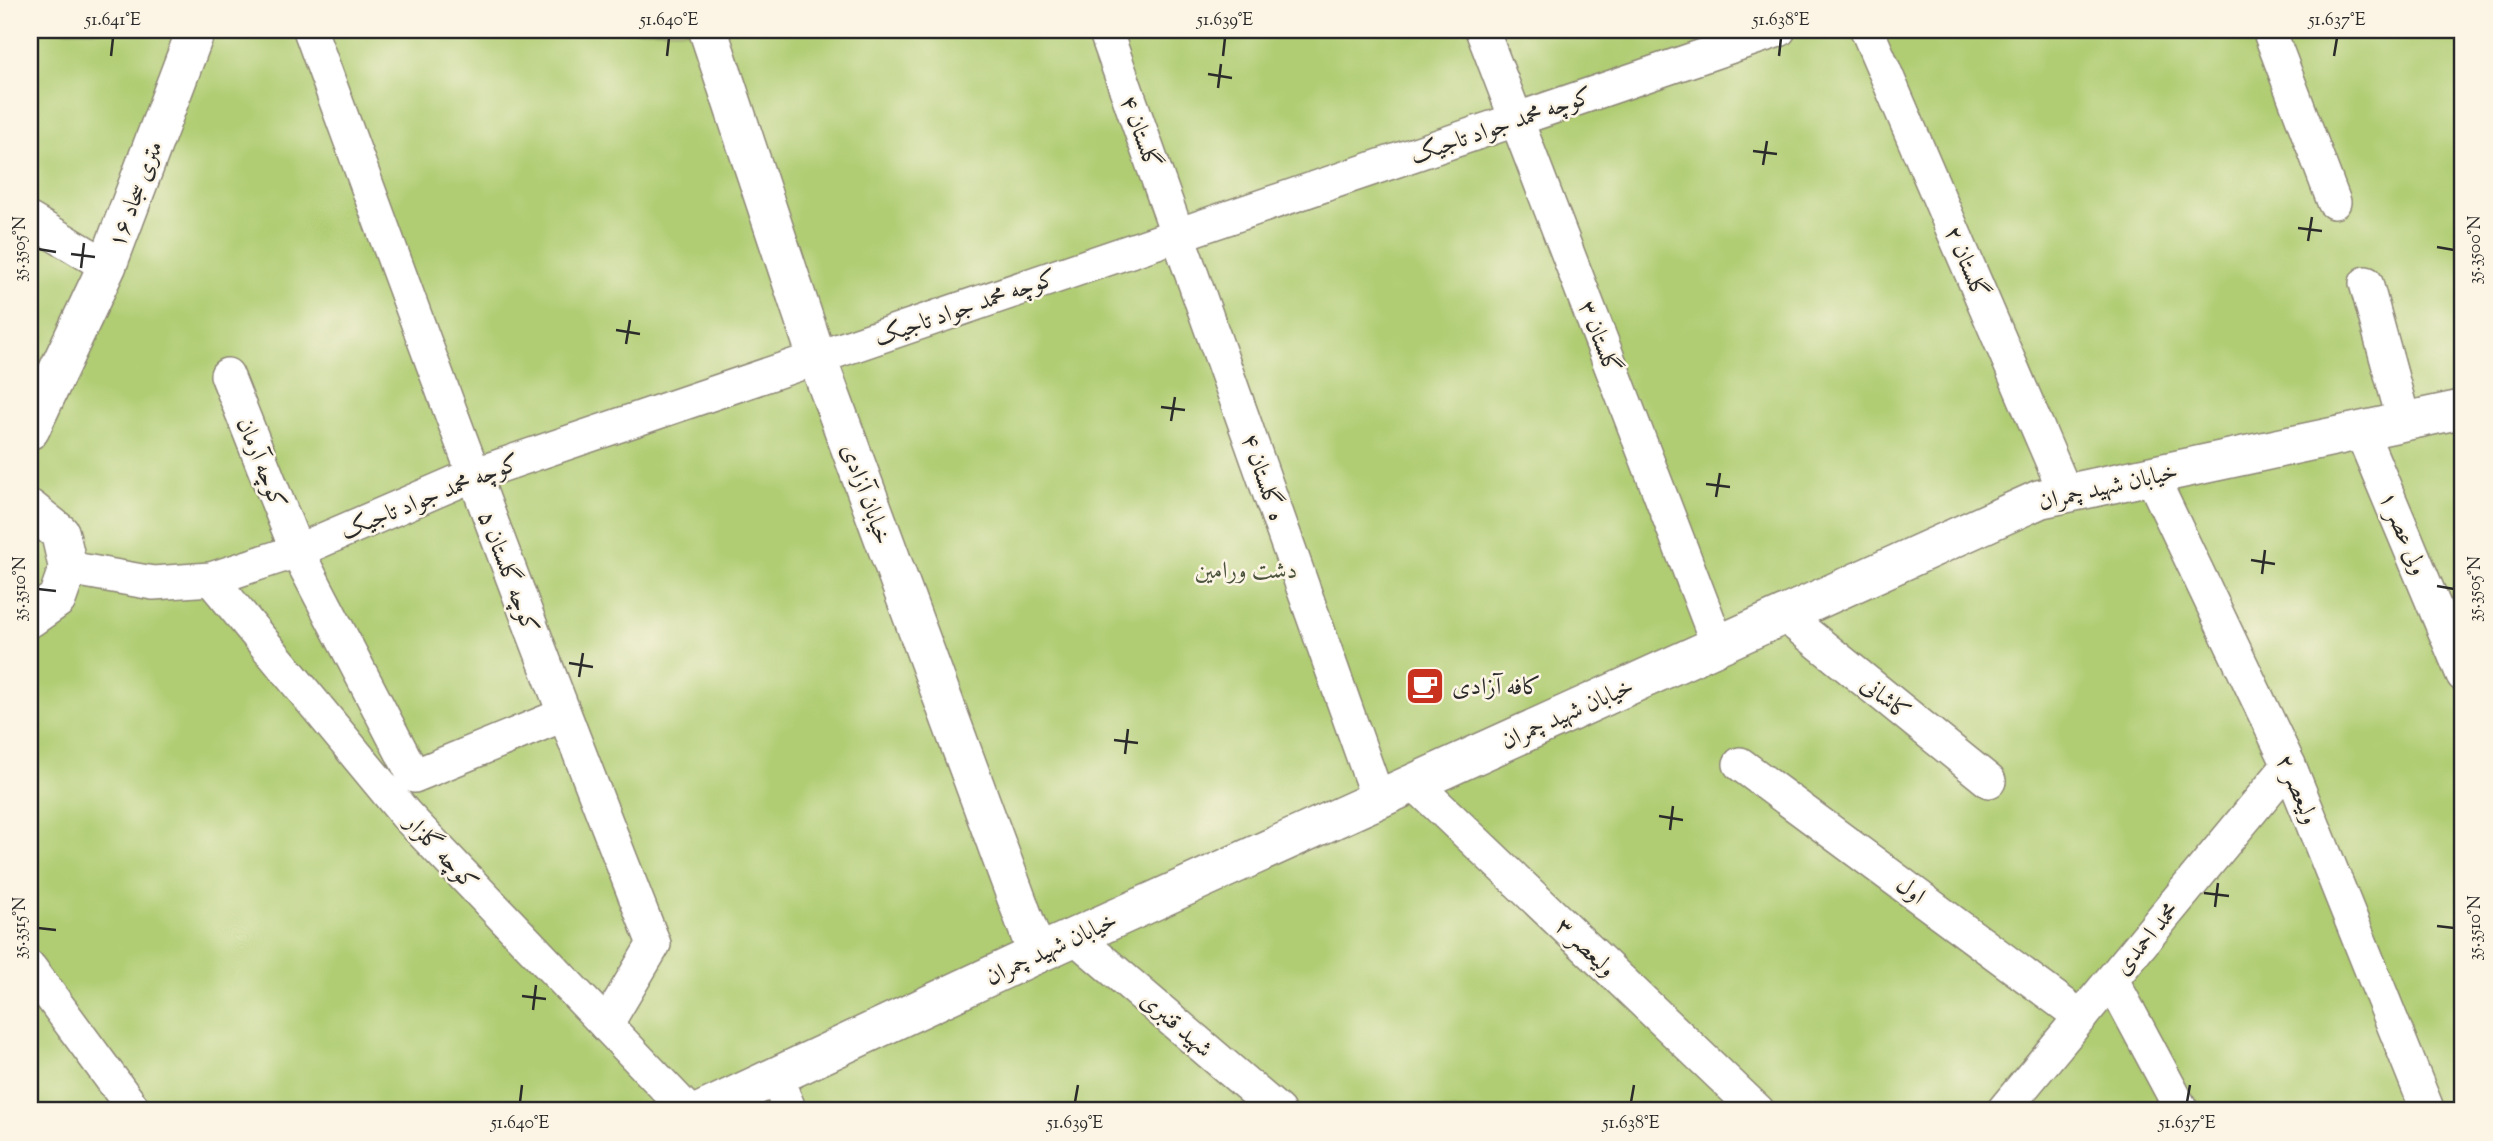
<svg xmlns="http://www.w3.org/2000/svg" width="2493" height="1141" viewBox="0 0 2493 1141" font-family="'Sorts Mill Goudy',Amiri,serif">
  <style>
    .green { fill: #b0cd73; stroke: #6e7c4f; stroke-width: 2 }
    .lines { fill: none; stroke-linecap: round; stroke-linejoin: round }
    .street-casing { stroke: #8d8676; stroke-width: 36 }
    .secondary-casing { stroke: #8d8676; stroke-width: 41 }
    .street { stroke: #fff; stroke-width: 33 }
    .secondary { stroke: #fff; stroke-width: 38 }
    .ticks { fill: none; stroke: #2b2b2b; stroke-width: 2.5 }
    .labels { text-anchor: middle; stroke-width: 5; stroke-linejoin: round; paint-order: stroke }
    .street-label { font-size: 24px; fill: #2b2b2b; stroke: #fcf5e5 }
    .park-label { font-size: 24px; fill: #4c543d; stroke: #fcf5e5 }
    .poi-label { font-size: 24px; fill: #2b2b2b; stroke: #fcf5e5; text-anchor: start }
    .neatline { fill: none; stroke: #2b2b2b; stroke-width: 2.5 }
    .ticks-label { font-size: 18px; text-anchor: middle; fill: #2b2b2b }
  </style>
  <rect width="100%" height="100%" fill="#fcf5e5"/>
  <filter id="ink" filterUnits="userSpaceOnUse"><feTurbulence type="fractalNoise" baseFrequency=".0143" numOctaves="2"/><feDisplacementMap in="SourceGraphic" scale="14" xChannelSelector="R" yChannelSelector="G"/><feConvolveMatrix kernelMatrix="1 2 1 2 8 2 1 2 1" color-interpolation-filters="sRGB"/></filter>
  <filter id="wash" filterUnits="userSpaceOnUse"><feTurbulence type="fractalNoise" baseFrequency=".00686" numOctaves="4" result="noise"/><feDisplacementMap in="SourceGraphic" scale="28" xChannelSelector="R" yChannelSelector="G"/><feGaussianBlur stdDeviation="1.57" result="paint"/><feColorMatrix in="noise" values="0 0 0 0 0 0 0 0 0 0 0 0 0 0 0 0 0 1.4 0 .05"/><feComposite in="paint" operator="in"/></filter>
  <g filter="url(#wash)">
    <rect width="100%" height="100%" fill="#efe1c0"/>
    <rect class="green" x="30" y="30" width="2433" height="1081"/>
  </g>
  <g filter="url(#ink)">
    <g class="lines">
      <g class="street-casing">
        <g id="street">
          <path d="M310 30C422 336 534 641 654 944L606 1025"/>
          <path d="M1105 30 1378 799"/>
          <path d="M1482 30 1718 645"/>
          <path d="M1867 30 2066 494"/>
          <path d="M2269 30 2334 202"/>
          <path d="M30 220 107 266"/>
          <path d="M2366 283 2404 422"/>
          <path d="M227 375 297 551 414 776 563 715"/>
          <path d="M2361 431 2463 675"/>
          <path d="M2151 475 2289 765 2428 1111"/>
          <path d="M68 568 153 583 211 579 297 551 473 475 1779 30"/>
          <path d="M211 579 406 815 688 1111"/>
          <path d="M1784 615 1989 781"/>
          <path d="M1740 764 2081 1017"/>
          <path d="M1414 783 1758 1111"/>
          <path d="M1075 937 1278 1111"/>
          <path d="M30 968 135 1111"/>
          <path d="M2112 980 2182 1111"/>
          <path d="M776 1077 790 1111"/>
          <path d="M2003 1111 2289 765"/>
        </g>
      </g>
      <g class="secondary-casing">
        <g id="secondary">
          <path d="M708 30 817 358 1037 954"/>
          <path d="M30 430 107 266 196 30"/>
          <path d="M30 509 60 533 68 568 57 599 30 618"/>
          <path d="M702 1111 1037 954 2040 499 2463 409"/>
        </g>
      </g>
      <use href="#street" class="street"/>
      <use href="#secondary" class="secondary"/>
    </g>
  </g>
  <path class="ticks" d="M111 56 113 38M667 56 669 38M1223 56 1225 38M1779 56 1781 38M2334 56 2337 38M1208 74 1232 78M1218 88 1221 64M1753 151 1777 154M1763 165 1767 141M2298 228 2322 231M2308 241 2312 217M2437 247 2454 250M38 249 56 252M71 254 95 257M81 268 84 243M616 330 640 334M626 344 630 320M1161 407 1185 410M1171 421 1175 397M1706 484 1730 487M1716 497 1720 473M2251 560 2275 564M2262 574 2265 550M2437 586 2454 589M38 589 56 591M569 663 593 667M579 677 583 653M1114 740 1138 743M1125 754 1128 729M1659 816 1683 820M1670 830 1673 806M2204 893 2229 896M2215 907 2218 883M2437 926 2454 928M38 928 56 930M522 996 546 999M533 1010 536 985M520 1102 522 1085M1075 1102 1078 1085M1631 1102 1634 1085M2187 1102 2190 1085"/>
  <defs>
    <g id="cafe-square" transform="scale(2.0125)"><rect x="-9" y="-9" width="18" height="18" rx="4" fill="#c8321e" stroke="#fcf5e5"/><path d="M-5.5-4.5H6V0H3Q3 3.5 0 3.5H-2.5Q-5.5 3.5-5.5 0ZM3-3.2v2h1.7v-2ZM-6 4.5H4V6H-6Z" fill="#fff"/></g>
  </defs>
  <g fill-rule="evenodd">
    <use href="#cafe-square" x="1425" y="686"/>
  </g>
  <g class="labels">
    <g class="street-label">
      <text transform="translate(1501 125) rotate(-19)" y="8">کوچه محمد جواد تاجیک</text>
      <text transform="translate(1141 132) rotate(70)" y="8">گلستان ۴</text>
      <text transform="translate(135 194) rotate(-69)" y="8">۱۶ متری سجاد</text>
      <text transform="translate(1967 262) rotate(67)" y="8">گلستان ۲</text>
      <text transform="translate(965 307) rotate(-19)" y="8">کوچه محمد جواد تاجیک</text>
      <text transform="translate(1600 337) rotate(69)" y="8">گلستان ۳</text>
      <text transform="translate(262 463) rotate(68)" y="8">کوچه آرمان</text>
      <text transform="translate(1264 477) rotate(71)" y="8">ه گلستان ۴</text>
      <text transform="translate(2108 486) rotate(-13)" y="8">خیابان شهید چمران</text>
      <text transform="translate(867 494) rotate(70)" y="8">خیابان آزادی</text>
      <text transform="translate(430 496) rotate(-22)" y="8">کوچه محمد جواد تاجیک</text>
      <text transform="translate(2404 533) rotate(67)" y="8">ولی عصر ۱</text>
      <text transform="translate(509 572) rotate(69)" y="8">کوچه گلستان ۵</text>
      <text transform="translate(1886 698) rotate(39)" y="8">کاشانی</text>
      <text transform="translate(1567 713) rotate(-24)" y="8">خیابان شهید چمران</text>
      <text transform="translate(2298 789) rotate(67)" y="8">ولیعصر ۲</text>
      <text transform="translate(442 852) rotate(47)" y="8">کوچه گلزار</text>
      <text transform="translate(1911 890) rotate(37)" y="8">اول</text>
      <text transform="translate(2146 938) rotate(-50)" y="8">محمد احمدی</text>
      <text transform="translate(1586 947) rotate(44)" y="8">ولیعصر ۳</text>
      <text transform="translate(1051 948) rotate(-25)" y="8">خیابان شهید چمران</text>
      <text transform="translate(1177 1024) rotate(41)" y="8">شهید قنبری</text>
    </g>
    <g class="park-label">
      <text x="1246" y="578">دشت ورامین</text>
    </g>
    <g class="poi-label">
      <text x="1452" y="694">کافه آزادی</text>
    </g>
  </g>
  <rect width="2493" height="1141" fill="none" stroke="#fcf5e5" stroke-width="77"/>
  <rect x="38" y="38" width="2416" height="1064" class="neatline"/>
  <g class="ticks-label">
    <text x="113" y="25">51.641°E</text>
    <text x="669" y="25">51.640°E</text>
    <text x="1225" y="25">51.639°E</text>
    <text x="1781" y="25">51.638°E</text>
    <text x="2337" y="25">51.637°E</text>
    <text transform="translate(19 249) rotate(-90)" y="6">35.3505°N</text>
    <text transform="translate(2474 250) rotate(-90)" y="6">35.3500°N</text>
    <text transform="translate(19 589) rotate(-90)" y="6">35.3510°N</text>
    <text transform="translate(2474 589) rotate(-90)" y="6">35.3505°N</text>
    <text transform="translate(19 928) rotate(-90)" y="6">35.3515°N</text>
    <text transform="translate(2474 928) rotate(-90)" y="6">35.3510°N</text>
    <text x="520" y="1128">51.640°E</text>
    <text x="1075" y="1128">51.639°E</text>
    <text x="1631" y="1128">51.638°E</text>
    <text x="2187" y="1128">51.637°E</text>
  </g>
</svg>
